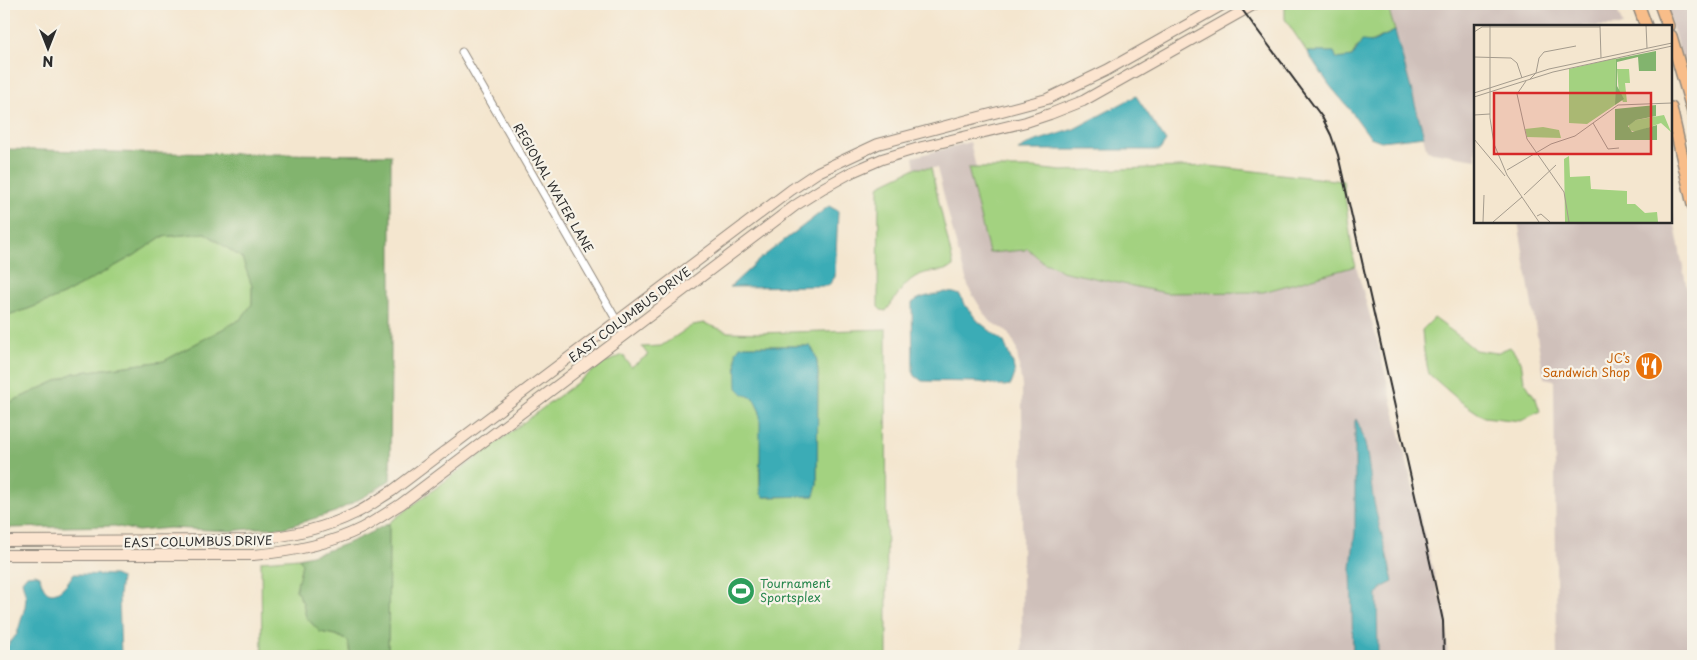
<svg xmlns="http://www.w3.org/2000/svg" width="1697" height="660" viewBox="0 0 1697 660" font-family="'Playpen Sans',sans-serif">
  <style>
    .industrial { fill: #cfc0ba }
    .green { fill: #a3d280; stroke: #677e56; fill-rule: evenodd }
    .forest { fill: #82b46e; stroke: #56704c }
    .water { fill: #3bacb6; stroke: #336c70 }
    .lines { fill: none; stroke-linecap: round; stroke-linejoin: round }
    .street-casing { stroke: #90887d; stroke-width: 9 }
    .secondary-casing { stroke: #90887d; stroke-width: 12 }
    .primary-casing { stroke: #90887d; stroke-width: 14 }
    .street { stroke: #fff; stroke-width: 7 }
    .secondary { stroke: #fce5d0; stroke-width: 10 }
    .primary { stroke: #f8bd89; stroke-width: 11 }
    .rail { stroke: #2b2b2b; stroke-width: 2 }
    .labels { text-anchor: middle; stroke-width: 4.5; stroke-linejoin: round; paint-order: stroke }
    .street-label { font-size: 12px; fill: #2b2b2b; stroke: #f7f3e8 }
    .food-label { font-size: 12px; fill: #c56008; stroke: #f7f3e8; text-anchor: end }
    .leisure-label { font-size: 12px; fill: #27864d; stroke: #f7f3e8; text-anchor: start }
    .inset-road { fill: none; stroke: #a49b8d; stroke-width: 1 }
    .view { fill: #d62828; fill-opacity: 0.15; stroke: #d62828; stroke-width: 2.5 }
    .inset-edge { fill: none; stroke: #2b2b2b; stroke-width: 2.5 }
  </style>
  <rect width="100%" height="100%" fill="#f7f3e8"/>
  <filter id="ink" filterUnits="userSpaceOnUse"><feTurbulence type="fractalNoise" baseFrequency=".02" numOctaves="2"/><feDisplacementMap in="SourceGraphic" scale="10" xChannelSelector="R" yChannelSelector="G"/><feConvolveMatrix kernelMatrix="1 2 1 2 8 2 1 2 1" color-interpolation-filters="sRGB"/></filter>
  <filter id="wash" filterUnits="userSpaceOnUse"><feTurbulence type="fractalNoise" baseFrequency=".0096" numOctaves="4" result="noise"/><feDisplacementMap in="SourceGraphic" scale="20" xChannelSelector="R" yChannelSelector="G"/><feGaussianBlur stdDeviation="1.12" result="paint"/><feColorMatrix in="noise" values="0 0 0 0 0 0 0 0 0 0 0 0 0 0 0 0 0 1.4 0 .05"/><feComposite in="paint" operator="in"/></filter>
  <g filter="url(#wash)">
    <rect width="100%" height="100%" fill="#f4e6cf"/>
    <g class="industrial">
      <path d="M1387 4H1615L1623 26H1476V159L1427 151Z"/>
      <path d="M1665 4H1693V95Z"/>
      <path d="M970 142 976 168 968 169 989 253 1027 247 1034 255 1044 263 1054 266 1061 271 1263 292 1356 266 1378 344 1439 594 1447 616V656H1378L1377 595 1383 587 1393 582 1374 502 1365 447 1360 424 1355 477V532L1351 568 1353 656H1022V386L1016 346 1007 331 989 321 969 289 958 252 937 168H915L913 157Z"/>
      <path d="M1671 203 1691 311 1693 332V656H1557L1554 380 1544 378 1518 221H1671Z"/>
    </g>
    <g class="green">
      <path d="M1288 4H1387L1395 31 1356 48 1352 57 1337 59 1334 52H1307L1285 19V6Z"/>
      <path d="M1209 166 1343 181 1353 256 1356 266 1263 292 1166 293 1061 271 1054 266 1044 263 1027 248 1025 250 989 253 968 168H1034L1061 171Z"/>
      <path d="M915 168H931L953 263V267C942 273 932 270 922 274 905 279 897 297 886 311L881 310 878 307 879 189 880 185Z"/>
      <path d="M205 233 242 258 252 286V304L241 319 164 361 74 373 4 405V316L28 309 63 295 135 255 161 237Z"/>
      <path d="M1434 318 1456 334 1475 350 1496 353 1510 347 1521 361 1524 381 1536 399 1540 411 1521 421 1484 417 1460 401 1429 374 1424 352 1422 330Z"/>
      <path d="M704 323 728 332 760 333 886 329 887 656H388L389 523 602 364 623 355 631 367 648 355 642 347 661 346 693 325ZM740 346H809C817 354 817 362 818 373L817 485 814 496 764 497 761 494C756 469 765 438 760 413 755 393 726 366 740 346Z"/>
      <path d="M299 558 302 564 296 590 303 603 306 617 320 632 336 635 349 641 351 656H262L261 561Z"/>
    </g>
    <g class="forest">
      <path d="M4 149 151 153 391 155V352L390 480 367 495 335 512 283 528H257L231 531 169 528 138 531 115 526 4 528V405L74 373 164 361 241 319 252 304V286L242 258 205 233 161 237 135 255 63 295 28 309 4 316Z"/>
      <path d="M389 523 388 656H351L348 641 336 635 320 632 306 617 303 603 296 590 302 564 299 558C335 550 357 540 389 523Z"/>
    </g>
    <g class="water">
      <path d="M1395 31 1424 136 1381 141 1370 137 1348 107 1330 86 1307 52H1334L1337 59 1352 57 1362 41 1372 42Z"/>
      <path d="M1136 96 1166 141 1160 150H1018L1033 142 1074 129Z"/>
      <path d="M829 206 838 211 835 277 828 286 730 287 760 259Z"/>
      <path d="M945 292 954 293 960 295 964 304 978 321 1004 342 1013 364 1015 374 1011 385 1004 386 979 382 922 381 915 376 913 371 912 303C921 295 934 296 945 292Z"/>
      <path d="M740 346H810C817 354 817 362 818 373L817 485 814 496 764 497 761 494 760 488V412L753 398 743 394 737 388 736 352Z"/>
      <path d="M1356 419C1369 441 1369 477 1374 502 1379 529 1388 555 1393 582L1383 587 1377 595 1378 656H1353L1351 568 1355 532V421Z"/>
      <path d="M35 574 40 576C45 604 63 593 73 574L114 575 121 578 119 596 121 656H4V650L17 634 25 607 26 597 22 581 27 575Z"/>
    </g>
  </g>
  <g filter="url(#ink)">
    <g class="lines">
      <g class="street-casing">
        <path id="street" d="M462 52 625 335"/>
      </g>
      <g class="secondary-casing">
        <g id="secondary">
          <path d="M4 541 248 540C285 537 322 530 356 513 369 507 380 498 392 491L791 190 818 172 878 144 1047 99 1107 70 1224 4"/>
          <path d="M4 555H253C290 552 328 545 362 528 375 521 388 512 401 504L796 205 823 188 852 172 882 159 922 147 1026 122 1050 114 1083 101 1255 4"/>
        </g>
      </g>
      <g class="primary-casing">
        <g id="primary">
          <path d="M1638 4 1646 26"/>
          <path d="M1660 4 1668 26"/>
          <path d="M1671 36 1693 112"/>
          <path d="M1671 108 1693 205"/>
        </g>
      </g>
      <use href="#street" class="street"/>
      <use href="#secondary" class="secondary"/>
      <use href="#primary" class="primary"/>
      <path class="rail" d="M1238 4 1322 117 1331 135 1338 155 1435 584 1443 621 1444 656"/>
    </g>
  </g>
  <defs>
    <g id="restaurant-disc" transform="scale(1.4375)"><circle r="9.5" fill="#e8710a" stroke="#f7f3e8"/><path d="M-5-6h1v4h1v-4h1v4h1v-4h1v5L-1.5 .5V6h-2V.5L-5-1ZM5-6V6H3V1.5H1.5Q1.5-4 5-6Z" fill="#fff"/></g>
    <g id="stadium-disc" transform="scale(1.4375)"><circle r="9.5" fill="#2e9e5b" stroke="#f7f3e8"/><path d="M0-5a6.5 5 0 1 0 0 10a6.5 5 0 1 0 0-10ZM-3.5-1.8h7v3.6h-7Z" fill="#fff"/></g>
  </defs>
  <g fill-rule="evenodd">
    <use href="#restaurant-disc" x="1649" y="366"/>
    <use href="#stadium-disc" x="741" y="591"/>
  </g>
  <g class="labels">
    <g class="street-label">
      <text transform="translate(553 188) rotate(60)" y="4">REGIONAL WATER LANE</text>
      <text transform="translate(630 315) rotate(-37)" y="4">EAST COLUMBUS DRIVE</text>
      <text transform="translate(198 542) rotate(-1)" y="4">EAST COLUMBUS DRIVE</text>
    </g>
    <g class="food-label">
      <text x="1630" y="363">JC’s<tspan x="1630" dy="14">Sandwich Shop</tspan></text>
    </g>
    <g class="leisure-label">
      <text x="760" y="588">Tournament<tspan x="760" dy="14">Sportsplex</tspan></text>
    </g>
  </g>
  <g transform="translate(1474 25)">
    <rect width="198" height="198" fill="#f4e6cf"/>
    <path d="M142 33 141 80 113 99 95 98V44ZM143 44H155L156 58H151L153 77H149L145 69ZM190 90 197 107 187 98 162 107 155 105V99L162 95ZM69 102 85 105 87 113 53 112 51 104ZM95 131 96 152 116 151 117 164 153 166V179H161L171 188 183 187 184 197H91L90 134Z" fill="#a3d280"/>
    <path d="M182 26V46H165L164 32 143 37V61L150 74 141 80 142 34ZM182 80V91L162 95 154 101 158 107 183 100V115H141V84Z" fill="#82b46e"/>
    <path class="inset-road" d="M16 0V93L20 119 33 150 65 197M172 0 173 23M126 1 127 33M0 7 8 2H126M0 32 37 33 43 38 48 53M56 54 62 48 65 33 70 27 102 21M52 56 43 69 53 114 90 167 95 197M0 68 75 44 198 18M0 72 79 47 198 21M0 90 16 89M119 98 134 124 145 123M0 114 31 151M33 145 77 119 101 111 144 80 198 78M50 170 82 140M63 191 67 189 76 197M9 197 10 170M19 197 48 172"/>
    <path class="view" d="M20 68H177V129H20Z"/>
    <rect width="198" height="198" class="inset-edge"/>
  </g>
  <rect width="1697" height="660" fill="none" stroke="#f7f3e8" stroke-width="20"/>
  <g transform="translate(48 48) rotate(180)" stroke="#f7f3e8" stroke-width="4" paint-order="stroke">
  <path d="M0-4L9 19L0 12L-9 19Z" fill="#2b2b2b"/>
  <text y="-8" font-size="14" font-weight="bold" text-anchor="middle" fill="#2b2b2b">N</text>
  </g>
</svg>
